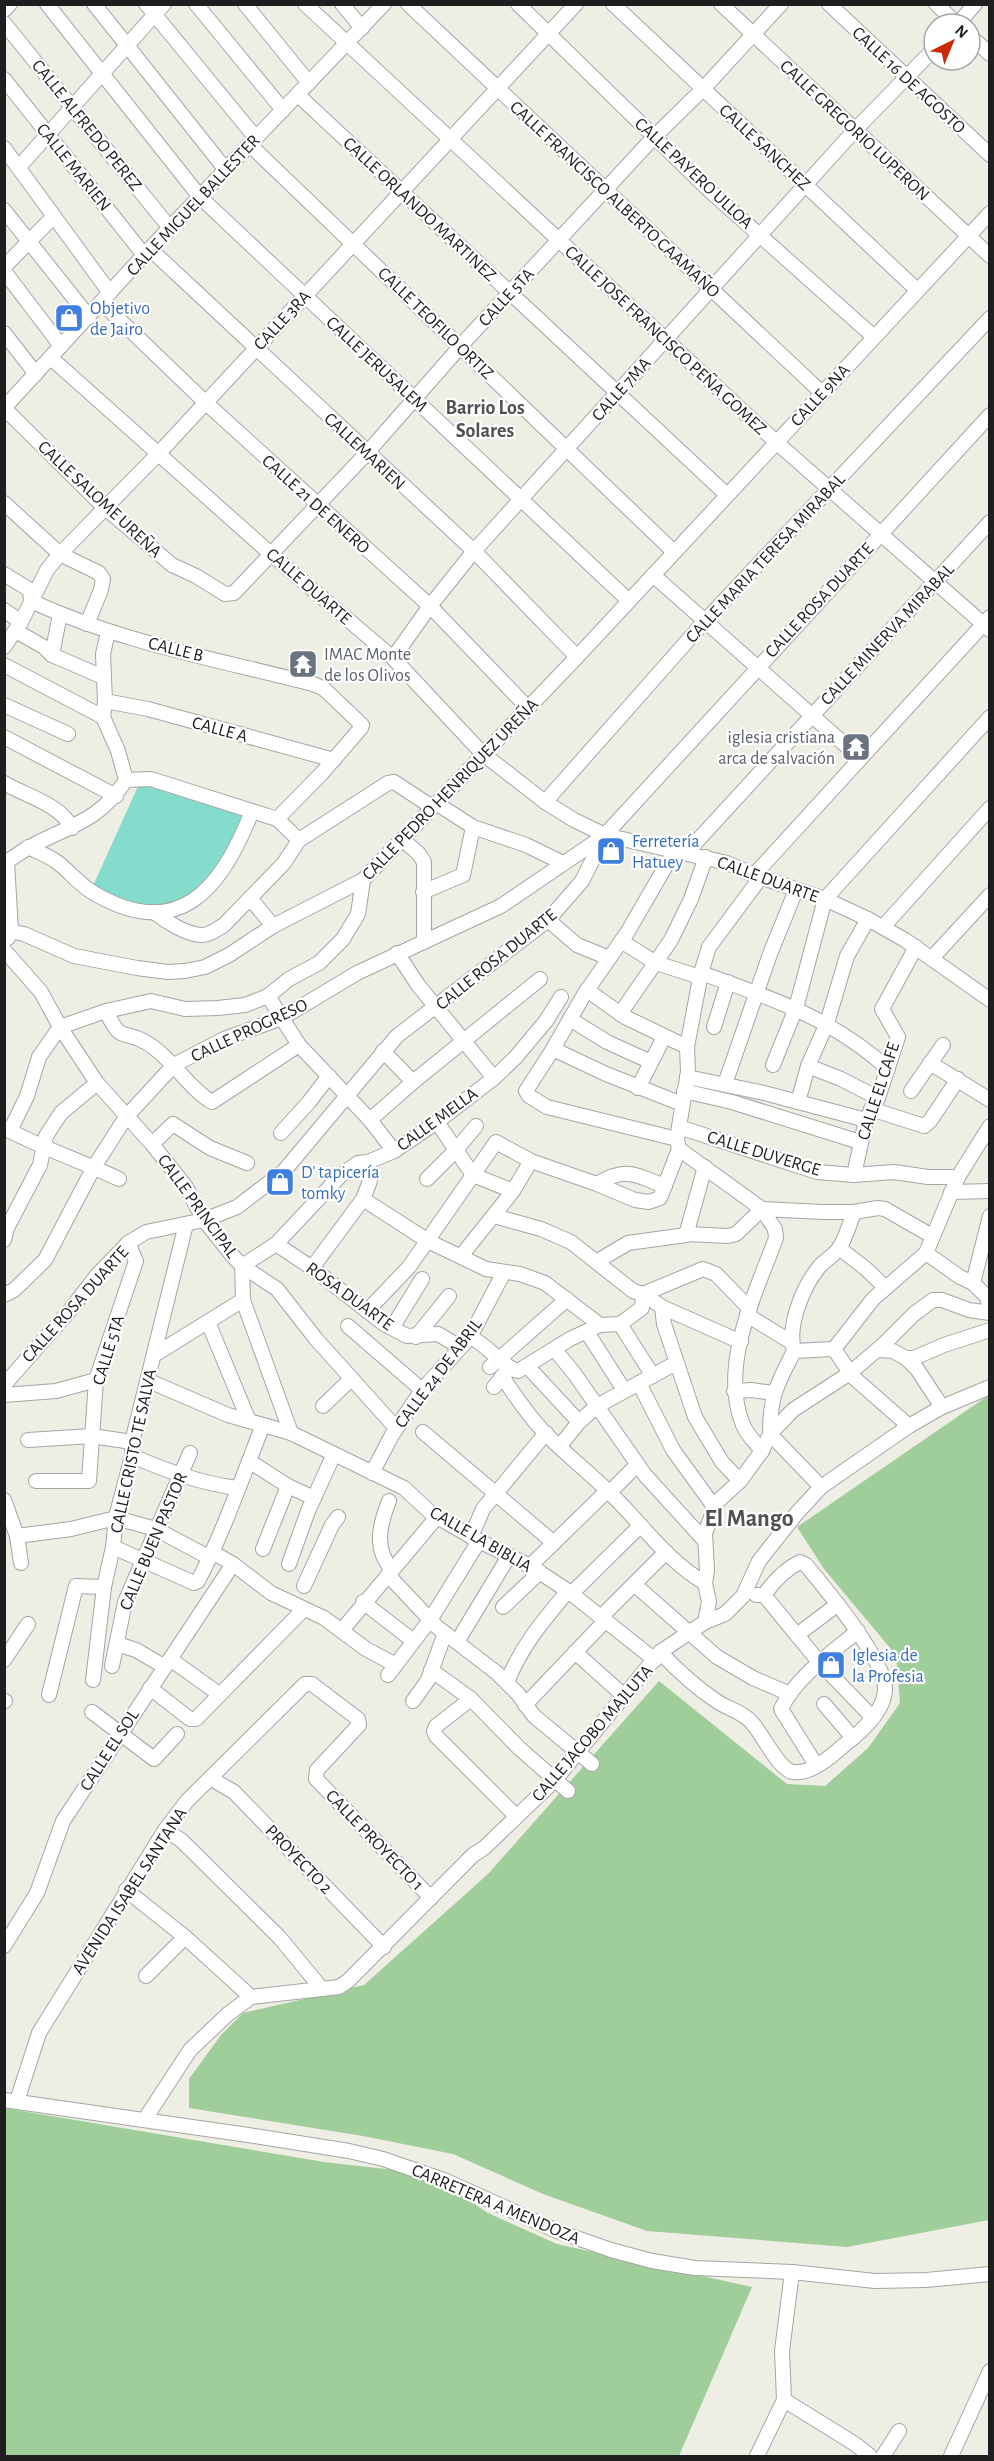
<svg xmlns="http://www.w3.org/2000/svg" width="994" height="2461" viewBox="0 0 994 2461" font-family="'Alegreya Sans',sans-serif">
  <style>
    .forest { fill: #9fce9a }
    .pitch { fill: #84ddcc }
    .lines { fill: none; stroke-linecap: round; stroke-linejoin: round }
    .minor-casing { stroke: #a5a5a5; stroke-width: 16 }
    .minor { stroke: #fff; stroke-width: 14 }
    .labels { text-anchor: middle; stroke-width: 4.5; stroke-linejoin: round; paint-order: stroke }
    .street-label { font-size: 18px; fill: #1e1e1e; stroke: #fff }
    .shop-label { font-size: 18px; fill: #366cbe; stroke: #fff; text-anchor: start }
    .worship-label { font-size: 18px; fill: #5b616d; stroke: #fff; text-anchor: start }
    .neighbourhood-label { font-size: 20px; font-weight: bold; fill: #515151; stroke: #fff }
    .district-label { font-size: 24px; font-weight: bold; fill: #515151; stroke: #fff }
  </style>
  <rect width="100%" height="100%" fill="#efeee5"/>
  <g class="forest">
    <path d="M989 1395V2220L847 2247 647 2231 543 2194 453 2154 363 2136 189 2108V2079L221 2035 243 2013 364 1985 488 1874 659 1681 787 1784 825 1786 868 1748 900 1703 896 1655 824 1569 797 1527Z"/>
    <path d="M4 2108 324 2162 430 2174 488 2213 557 2244 752 2287 679 2456H5Z"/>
  </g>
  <path class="pitch" d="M139 784 247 817 208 885 177 906 135 909 92 888Z"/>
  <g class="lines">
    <g class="minor-casing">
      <g id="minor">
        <path d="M47 4 200 197 629 601"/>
        <path d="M94 4 226 170"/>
        <path d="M146 4 256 138"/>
        <path d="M196 4 283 110"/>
        <path d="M245 4 309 83"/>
        <path d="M305 4 776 442 990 630"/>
        <path d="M342 4 362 28"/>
        <path d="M408 4 822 393"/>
        <path d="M518 4 710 191 874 337"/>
        <path d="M613 4 917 290"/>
        <path d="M721 4 990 256"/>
        <path d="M829 4 990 155"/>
        <path d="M936 4 957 24"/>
        <path d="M4 10 10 4"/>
        <path d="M4 23 170 228"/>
        <path d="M958 24 975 4"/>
        <path d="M970 36 990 54"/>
        <path d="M4 79 144 255"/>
        <path d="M298 95 727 495"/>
        <path d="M250 145 674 552"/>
        <path d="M4 148 110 293"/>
        <path d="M19 167 164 4"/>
        <path d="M4 210 89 317"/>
        <path d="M150 249 474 551 577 657"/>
        <path d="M4 267 54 216"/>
        <path d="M4 271 61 346"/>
        <path d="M102 303 205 402 430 606 528 708"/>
        <path d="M4 333 36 374"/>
        <path d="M51 358 272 555 393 658 482 753 545 802 574 820 605 835 727 863 754 875 825 899 868 919 905 940 990 1000"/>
        <path d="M4 408 104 507 172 565 196 576 225 594 234 593 367 453 466 340 655 136 703 89 781 4"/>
        <path d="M4 408 144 255 384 4"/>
        <path d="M4 503 60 554 99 573 103 579 101 590 87 624"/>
        <path d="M4 574 30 590 31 601C120 642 219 660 313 684L323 688 362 725 361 728 322 773 277 819"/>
        <path d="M653 575 860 758"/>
        <path d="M4 610 21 622"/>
        <path d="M16 631 44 647 52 655 103 677"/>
        <path d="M4 647 21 622 47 570 60 554 159 453 576 4"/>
        <path d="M52 655 60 614"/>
        <path d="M393 658 430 606 474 551 855 130 934 49"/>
        <path d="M4 665 103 717"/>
        <path d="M105 701 148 709 334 760"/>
        <path d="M4 705 68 734"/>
        <path d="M4 737 116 796"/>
        <path d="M126 780 151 779 277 819 299 840"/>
        <path d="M4 783C26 796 60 804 72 828"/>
        <path d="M545 802 705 621 990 318"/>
        <path d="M436 803 473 827 526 845 563 863"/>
        <path d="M402 839 419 854 424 862V942"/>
        <path d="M28 847C38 852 49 856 57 862 69 871 79 884 92 892 178 944 222 889 252 811"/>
        <path d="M675 850 627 933 585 993 553 1049 526 1091 529 1096 547 1107 677 1139"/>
        <path d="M687 852 990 522"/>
        <path d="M4 862C13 859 20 852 28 848 69 825 98 823 126 780L118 751 103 717 105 701 103 654 108 632"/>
        <path d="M7 862 11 931 8 938"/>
        <path d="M754 875 990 617"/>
        <path d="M423 892 463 875 473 827"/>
        <path d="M250 898 273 926"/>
        <path d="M154 912C165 921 187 935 202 935 210 935 217 929 224 925L284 863 299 840 388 783 394 782 432 807"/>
        <path d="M548 920 577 945 609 958"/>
        <path d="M883 927 990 808"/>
        <path d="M4 930 24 934 74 956 137 968 168 972 185 971 205 967 229 955 273 926 363 880 577 657 990 213"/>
        <path d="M621 941 656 963 700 977"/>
        <path d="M4 950 41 992 60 1027 97 1083 152 1144 186 1187 204 1220 231 1254 242 1266 277 1289 316 1339 396 1428"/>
        <path d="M397 953 418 985 494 1078"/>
        <path d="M932 958 990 895"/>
        <path d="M701 973C769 997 834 1019 888 1069"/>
        <path d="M587 990 625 1017 687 1047"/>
        <path d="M268 996 299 1045 370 1120 394 1151"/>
        <path d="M106 1011C122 1045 122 1028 147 1043 171 1057 190 1090 212 1102L299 1045"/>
        <path d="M620 1014 671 940 691 899 706 857"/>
        <path d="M570 1019 607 1042 651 1062"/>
        <path d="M714 1027 728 982"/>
        <path d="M553 1049 606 1074 682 1104"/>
        <path d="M383 1051 413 1082"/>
        <path d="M930 1063 990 1100"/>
        <path d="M773 1065 796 1008 825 899 990 717"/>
        <path d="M808 1066 841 1079 878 1098"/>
        <path d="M687 1077 764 1093 866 1120"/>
        <path d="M725 1084 770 954 796 890"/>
        <path d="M638 1088 664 1037"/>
        <path d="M684 1091 732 1102 860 1142"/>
        <path d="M911 1091 943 1045"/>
        <path d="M798 1102 808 1066 827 1023 847 956 868 919"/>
        <path d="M871 1109 924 1126 930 1121 958 1079"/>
        <path d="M370 1120 413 1082 540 979"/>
        <path d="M437 1122 473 1175 513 1191"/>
        <path d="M679 1127 817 1172 854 1175 894 1172 928 1177H958"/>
        <path d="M4 1128C42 1148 81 1161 119 1179"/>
        <path d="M10 1131 27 1096 39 1057 60 1027 106 1011 151 1001 185 1009 218 1008 245 1005 268 996 289 979 319 963 343 939 358 914 363 880"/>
        <path d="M281 1133 309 1102 329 1076"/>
        <path d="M152 1144 173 1124 210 1148 247 1163"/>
        <path d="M679 1149 762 1209 775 1229 776 1238C755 1295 719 1366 743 1425 747 1435 756 1443 762 1451"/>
        <path d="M854 1175 866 1120 878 1098 898 1037 882 1009 916 947"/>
        <path d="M427 1179 456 1150 476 1126"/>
        <path d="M597 1184C627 1166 634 1175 665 1186"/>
        <path d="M951 1192 990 1191"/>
        <path d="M363 1199 428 1241 486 1269 520 1274 545 1283 600 1325"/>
        <path d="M494 1216 541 1229 571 1242 633 1291 643 1294 662 1307 741 1342"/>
        <path d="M990 1216 973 1283 987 1297 990 1308"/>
        <path d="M687 1234 728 1236 736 1234 762 1209 823 1212H854L878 1208 885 1209 932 1236"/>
        <path d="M4 1240 7 1228 40 1165 46 1136 61 1113 97 1083"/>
        <path d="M276 1244 312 1268 384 1324 407 1336 438 1334 460 1347"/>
        <path d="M839 1248 865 1268 886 1288"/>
        <path d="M926 1253 960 1277 973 1283"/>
        <path d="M461 1256 513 1191 531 1161"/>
        <path d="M596 1262 628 1243 686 1235 705 1167"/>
        <path d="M242 1266 276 1244 340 1176 358 1163 368 1162 394 1151 437 1122 494 1078 515 1058 546 1021 561 997"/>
        <path d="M242 1266 243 1300 291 1433"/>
        <path d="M312 1268 363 1199 370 1181 368 1162"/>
        <path d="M4 1295 14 1290 45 1260 94 1167 126 1117 174 1065 224 1039 282 1018 357 973 501 906 601 838"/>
        <path d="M662 1307 664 1324 695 1417 722 1462 740 1481"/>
        <path d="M367 1311 409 1267 496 1142 531 1161 597 1184 635 1200 649 1202 660 1198 679 1149 677 1139 688 1072 687 1047 701 973 709 947 761 877"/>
        <path d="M747 1315 791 1342"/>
        <path d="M208 1322 249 1421"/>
        <path d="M620 1324 653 1376"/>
        <path d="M348 1326 422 1390"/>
        <path d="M392 1328 422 1279"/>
        <path d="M587 1332 624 1390"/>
        <path d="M416 1337 449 1296"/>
        <path d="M470 1337C489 1345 501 1367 518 1371L570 1339 600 1325 620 1324 642 1308 643 1294 703 1269 716 1274 750 1309"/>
        <path d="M834 1349 853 1377 909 1426"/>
        <path d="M555 1350 574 1373 645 1475 705 1541"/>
        <path d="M878 1350 893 1351 906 1358H914L944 1345 990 1330"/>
        <path d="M794 1351 834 1349 873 1299 926 1253 958 1177 990 1126"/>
        <path d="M154 1355 243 1300"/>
        <path d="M906 1358 917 1369 942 1407"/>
        <path d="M490 1367 567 1299"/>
        <path d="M528 1367 579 1422"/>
        <path d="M502 1376C515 1396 528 1415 544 1432 565 1454 590 1473 612 1495 643 1525 667 1561 705 1583"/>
        <path d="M149 1381 228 1415 291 1433 404 1488 432 1514 479 1541 530 1566 568 1591 655 1660"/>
        <path d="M639 1383 673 1450 715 1508"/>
        <path d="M4 1385 71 1309 98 1274 128 1243 146 1232 204 1220 237 1207 284 1171 397 1036 548 920 582 881 605 835 990 415"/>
        <path d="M494 1387 508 1370"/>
        <path d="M734 1391 751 1390 773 1393"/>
        <path d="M4 1395 56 1391 96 1380"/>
        <path d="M323 1406 351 1379"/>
        <path d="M423 1432 554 1543"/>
        <path d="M770 1434C770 1395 777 1385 794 1351 787 1325 803 1287 819 1267 825 1260 835 1255 840 1247 846 1237 850 1223 854 1212"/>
        <path d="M770 1434 821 1487"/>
        <path d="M28 1440 92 1436 132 1442"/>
        <path d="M559 1447 579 1422 597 1406 676 1363"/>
        <path d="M132 1456C167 1471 200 1483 237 1488"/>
        <path d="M249 1461 288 1486 314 1498"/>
        <path d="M372 1473 392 1435 422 1390 470 1337 504 1272"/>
        <path d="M36 1481H89L96 1380 136 1261 128 1243"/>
        <path d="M609 1493 637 1465"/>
        <path d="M4 1500 17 1536 21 1563"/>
        <path d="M389 1501C379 1526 374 1549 392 1570"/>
        <path d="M17 1536 71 1529 116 1518 156 1529 210 1558"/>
        <path d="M471 1537 483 1509 546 1433"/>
        <path d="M113 1547 194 1583 198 1581C224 1531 242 1478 263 1425"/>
        <path d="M263 1549 288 1486"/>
        <path d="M212 1552 233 1564 271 1593 324 1618 366 1649 396 1665"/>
        <path d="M289 1564 308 1511 334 1454"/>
        <path d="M530 1566 607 1491"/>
        <path d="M388 1575 437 1627 497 1673 518 1694 534 1716 592 1764"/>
        <path d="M634 1584 717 1657 753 1678 790 1694"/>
        <path d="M304 1586 332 1525 338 1517"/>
        <path d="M571 1594 639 1527"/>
        <path d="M756 1595H764L819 1662 872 1717"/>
        <path d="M363 1602 412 1640"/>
        <path d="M503 1607 540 1572"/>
        <path d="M601 1617 666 1552"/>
        <path d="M705 1622 709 1602 705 1583 707 1571 705 1533 717 1502 740 1481 762 1451 770 1434 793 1410 850 1373 885 1343 914 1314 933 1300H942L969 1310 990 1313"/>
        <path d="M342 1630 437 1517"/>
        <path d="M797 1635 838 1604"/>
        <path d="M457 1642 509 1556"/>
        <path d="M117 1644 136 1650 165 1667"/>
        <path d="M575 1652 623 1695"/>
        <path d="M660 1652C677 1670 694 1686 715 1700 727 1709 743 1711 753 1724 763 1735 779 1770 793 1772 810 1775 832 1756 844 1745 860 1733 883 1713 885 1691 888 1663 825 1588 806 1565L800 1562C785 1569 774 1581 764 1595"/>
        <path d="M170 1659 219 1694"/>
        <path d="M4 1660 28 1624"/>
        <path d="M112 1666 125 1602 190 1453"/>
        <path d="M431 1670 471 1699 519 1748 568 1791"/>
        <path d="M388 1675 430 1620 479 1541"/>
        <path d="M93 1680 104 1587 113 1547 116 1517 132 1456V1442L186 1224"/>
        <path d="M507 1682C522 1645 543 1621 568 1591"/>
        <path d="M150 1688 190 1719H196L303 1610"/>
        <path d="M49 1695 76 1586 104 1587"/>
        <path d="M471 1699 436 1726 434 1731 436 1736 516 1816"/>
        <path d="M4 1701H5"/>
        <path d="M413 1701 428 1680 445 1633"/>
        <path d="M824 1704 853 1738"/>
        <path d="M525 1705 605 1621"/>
        <path d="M92 1712 154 1759 177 1734"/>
        <path d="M816 1765 781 1709C795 1678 832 1652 858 1631"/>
        <path d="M210 1778 234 1792 384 1947"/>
        <path d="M165 1830 181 1840 280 1938 322 1989"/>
        <path d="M126 1890 185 1937 251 1997"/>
        <path d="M4 1946 37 1893 63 1821 233 1564"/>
        <path d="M146 1976 185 1937"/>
        <path d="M4 2100 248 2135 349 2151 383 2159 444 2180 557 2231 611 2250 652 2261 695 2268 792 2272 875 2281 926 2280 990 2274"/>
        <path d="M17 2101 39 2033 165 1830 187 1801 305 1684H312L358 1719 359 1725 317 1770 316 1779 431 1898"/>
        <path d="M145 2119 190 2050 228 2014 251 1997 339 1987 348 1981 473 1855 484 1848 555 1780 660 1652 705 1622 725 1614 743 1596 759 1561 797 1513 821 1487 909 1426 942 1407 990 1387"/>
        <path d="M784 2400 855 2444 870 2456"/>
        <path d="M757 2456 784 2400 782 2351 792 2272"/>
        <path d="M883 2456 899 2431"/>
        <path d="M951 2456 990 2371"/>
      </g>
    </g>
    <use href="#minor" class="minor"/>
  </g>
  <defs>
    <g id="shop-square" transform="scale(1.5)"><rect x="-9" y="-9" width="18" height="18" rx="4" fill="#3f7fe0" stroke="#fff"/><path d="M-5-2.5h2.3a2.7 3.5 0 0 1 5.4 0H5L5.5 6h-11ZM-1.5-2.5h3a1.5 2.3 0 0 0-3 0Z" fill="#fff"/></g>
    <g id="temple-square" transform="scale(1.5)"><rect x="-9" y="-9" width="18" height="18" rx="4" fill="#6b7280" stroke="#fff"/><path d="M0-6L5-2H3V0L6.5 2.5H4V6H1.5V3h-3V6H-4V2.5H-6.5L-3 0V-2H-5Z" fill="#fff"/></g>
  </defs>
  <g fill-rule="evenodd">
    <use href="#shop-square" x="69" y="318"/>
    <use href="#temple-square" x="303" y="664"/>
    <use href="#temple-square" x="856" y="747"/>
    <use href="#shop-square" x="611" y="851"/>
    <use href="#shop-square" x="280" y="1182"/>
    <use href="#shop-square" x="831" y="1665"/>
  </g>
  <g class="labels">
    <g class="street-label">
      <text transform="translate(909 80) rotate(43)" y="6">CALLE 16 DE AGOSTO</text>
      <text transform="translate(87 125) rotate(51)" y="6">CALLE ALFREDO PEREZ</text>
      <text transform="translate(855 130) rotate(43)" y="6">CALLE GREGORIO LUPERON</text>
      <text transform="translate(765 147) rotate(43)" y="6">CALLE SANCHEZ</text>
      <text transform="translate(74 167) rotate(51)" y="6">CALLE MARIEN</text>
      <text transform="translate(694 173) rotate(43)" y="6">CALLE PAYERO ULLOA</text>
      <text transform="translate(615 199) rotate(43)" y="6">CALLE FRANCISCO ALBERTO CAAMAÑO</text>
      <text transform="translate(193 205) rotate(-47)" y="6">CALLE MIGUEL BALLESTER</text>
      <text transform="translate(420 209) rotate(43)" y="6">CALLE ORLANDO MARTINEZ</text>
      <text transform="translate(506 297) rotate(-47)" y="6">CALLE 5TA</text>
      <text transform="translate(282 320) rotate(-47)" y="6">CALLE 3RA</text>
      <text transform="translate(436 323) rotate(44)" y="6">CALLE TEOFILO ORTIZ</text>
      <text transform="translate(666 340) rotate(43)" y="6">CALLE JOSE FRANCISCO PEÑA GOMEZ</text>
      <text transform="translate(377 364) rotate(43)" y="6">CALLE JERUSALEM</text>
      <text transform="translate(621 389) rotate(-48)" y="6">CALLE 7MA</text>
      <text transform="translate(820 395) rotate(-47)" y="6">CALLE 9NA</text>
      <text transform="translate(365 451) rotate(43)" y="6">CALLEMARIEN</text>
      <text transform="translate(100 499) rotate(43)" y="6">CALLE SALOME UREÑA</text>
      <text transform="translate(316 504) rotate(42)" y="6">CALLE 21 DE ENERO</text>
      <text transform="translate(765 558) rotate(-47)" y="6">CALLE MARIA TERESA MIRABAL</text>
      <text transform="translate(309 586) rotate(41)" y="6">CALLE DUARTE</text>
      <text transform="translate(819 600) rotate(-47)" y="6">CALLE ROSA DUARTE</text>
      <text transform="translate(887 634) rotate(-47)" y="6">CALLE MINERVA MIRABAL</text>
      <text transform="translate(176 649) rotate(14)" y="6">CALLE B</text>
      <text transform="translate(220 729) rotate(15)" y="6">CALLE A</text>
      <text transform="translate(450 789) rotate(-46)" y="6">CALLE PEDRO HENRIQUEZ UREÑA</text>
      <text transform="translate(768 879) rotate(20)" y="6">CALLE DUARTE</text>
      <text transform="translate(496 959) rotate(-39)" y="6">CALLE ROSA DUARTE</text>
      <text transform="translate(249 1030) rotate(-25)" y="6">CALLE PROGRESO</text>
      <text transform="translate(878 1091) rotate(-72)" y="6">CALLE EL CAFE</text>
      <text transform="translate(437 1119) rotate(-36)" y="6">CALLE MELLA</text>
      <text transform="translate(764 1153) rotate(17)" y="6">CALLE DUVERGE</text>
      <text transform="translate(198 1206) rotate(54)" y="6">CALLE PRINCIPAL</text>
      <text transform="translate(350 1296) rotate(36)" y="6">ROSA DUARTE</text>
      <text transform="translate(75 1304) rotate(-48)" y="6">CALLE ROSA DUARTE</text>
      <text transform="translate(108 1350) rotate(-73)" y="6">CALLE 5TA</text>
      <text transform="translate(438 1373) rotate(-53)" y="6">CALLE 24 DE ABRIL</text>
      <text transform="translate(133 1451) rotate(-78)" y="6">CALLE CRISTO TE SALVA</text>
      <text transform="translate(481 1539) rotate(30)" y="6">CALLE LA BIBLIA</text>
      <text transform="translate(153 1541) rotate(-67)" y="6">CALLE BUEN PASTOR</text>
      <text transform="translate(592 1733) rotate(-49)" y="6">CALLE JACOBO MAJLUTA</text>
      <text transform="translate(109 1750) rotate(-57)" y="6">CALLE EL SOL</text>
      <text transform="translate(375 1840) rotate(46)" y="6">CALLE PROYECTO 1</text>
      <text transform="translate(299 1859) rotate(46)" y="6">PROYECTO 2</text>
      <text transform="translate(129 1891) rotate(-57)" y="6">AVENIDA ISABEL SANTANA</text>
      <text transform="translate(496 2204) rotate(23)" y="6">CARRETERA A MENDOZA</text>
    </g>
    <g class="shop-label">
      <text x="90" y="314">Objetivo<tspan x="90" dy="21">de Jairo</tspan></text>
      <text x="632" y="847">Ferretería<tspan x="632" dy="21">Hatuey</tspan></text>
      <text x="301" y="1178">D' tapicería<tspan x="301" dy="21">tomky</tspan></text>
      <text x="852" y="1661">Iglesia de<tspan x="852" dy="21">la Profesia</tspan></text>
    </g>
    <g class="worship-label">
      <text x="324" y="660">IMAC Monte<tspan x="324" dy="21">de los Olivos</tspan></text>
      <text x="835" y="743" text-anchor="end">iglesia cristiana<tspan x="835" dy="21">arca de salvación</tspan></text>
    </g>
    <g class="neighbourhood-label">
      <text x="485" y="414">Barrio Los<tspan x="485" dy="23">Solares</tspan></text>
    </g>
    <g class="district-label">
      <text x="749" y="1526">El Mango</text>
    </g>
  </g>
  <rect width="994" height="2461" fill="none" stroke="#1e1e1e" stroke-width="12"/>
  <g transform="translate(952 42) rotate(43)"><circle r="28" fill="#ffffff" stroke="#a5a5a5" stroke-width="1.5"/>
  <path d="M0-4.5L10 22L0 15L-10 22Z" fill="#c92b04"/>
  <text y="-9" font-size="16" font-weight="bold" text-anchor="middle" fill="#1e1e1e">N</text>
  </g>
</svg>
